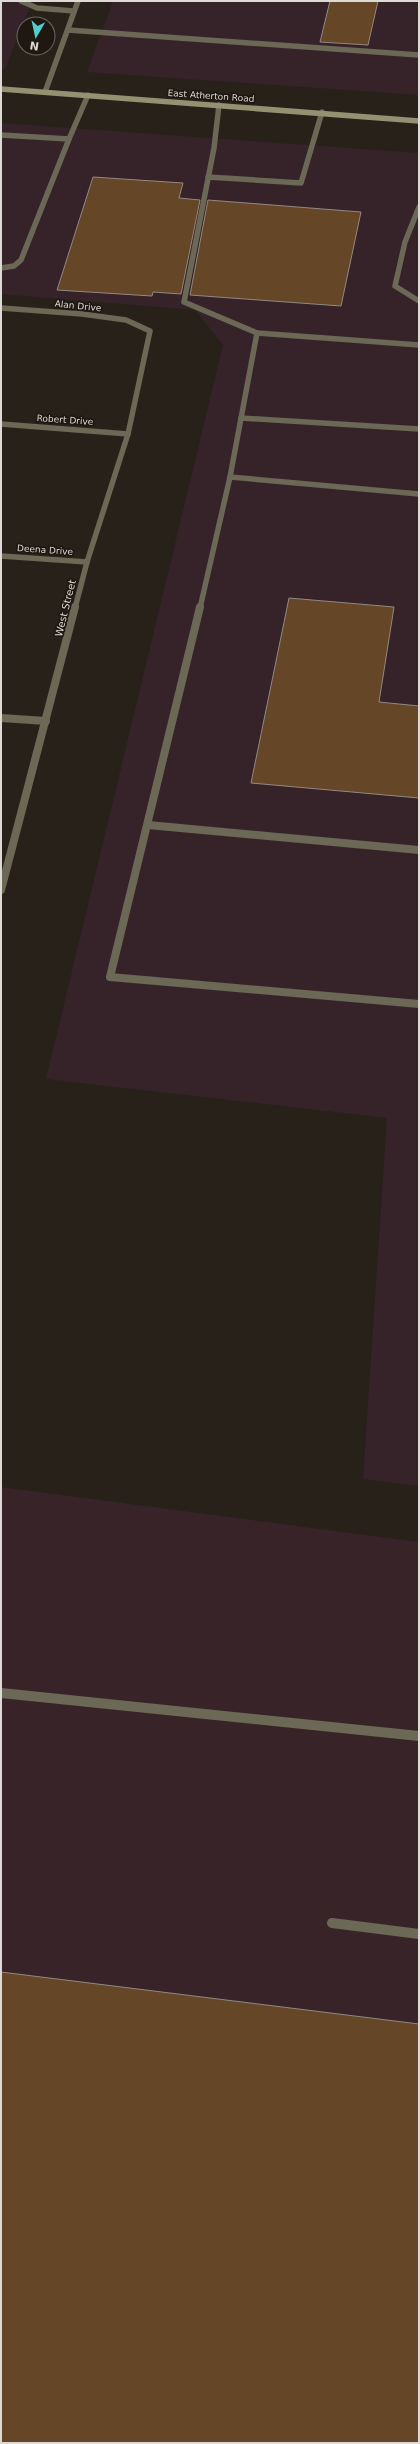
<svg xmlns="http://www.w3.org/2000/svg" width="420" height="2444" viewBox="0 0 420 2444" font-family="'DejaVu Sans',sans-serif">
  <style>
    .commercial { fill: #36232a }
    .industrial { fill: #372328 }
    .building { fill: #654627; stroke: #928981 }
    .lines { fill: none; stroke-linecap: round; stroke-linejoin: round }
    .lane-far2 { stroke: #6b6856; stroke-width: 5.5 }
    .lane-far1 { stroke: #6b6856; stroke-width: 8 }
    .lane { stroke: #6b6856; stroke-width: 10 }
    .street { stroke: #6b6856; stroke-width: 5.5 }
    .secondary { stroke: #949072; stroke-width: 5.5 }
    .labels { text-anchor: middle; stroke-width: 3.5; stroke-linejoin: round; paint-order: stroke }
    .far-street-label { font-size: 9px; fill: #ddd9d4; stroke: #1e1811 }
    .street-label { font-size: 10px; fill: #ddd9d4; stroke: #1e1811 }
  </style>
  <rect width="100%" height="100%" fill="#27211a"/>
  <g class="commercial">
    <path d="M1 1H32L5 69H1Z"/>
    <path d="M113 1H419V95L87 72Z"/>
    <path d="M1 123 419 153V1486L363 1479 387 1118 46 1079 223 345 195 310 1 294Z"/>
  </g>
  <path class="industrial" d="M1 1487 419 1542V2443H1Z"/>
  <g class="building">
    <path d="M330 1H378L368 45 320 42Z"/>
    <path d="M93 177 183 183 179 198 200 200 181 294 153 292 152 296 57 290Z"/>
    <path d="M208 200 361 212 341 306 190 295Z"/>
    <path d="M289 598 394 607 379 702 419 706V798L251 783Z"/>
    <path d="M1 1972 419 2024V2443H1Z"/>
  </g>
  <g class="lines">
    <g class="lane-far2">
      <path d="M21 1 37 8 74 11"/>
      <path d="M68 30 419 55"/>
      <path d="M1 135 69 139 88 95"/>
      <path d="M208 177 301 183 322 112"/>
      <path d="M419 207 405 242 395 286 419 301"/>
      <path d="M1 268 14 266 21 260 69 139"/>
      <path d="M1 308 82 314 126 320 150 331 128 434 87 562 75 608"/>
      <path d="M257 333 419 345"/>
      <path d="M241 418 419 429"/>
      <path d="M1 424 128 434"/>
      <path d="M230 477 419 494"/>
      <path d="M1 556 87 562"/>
      <path d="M200 608 230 477 257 333 184 302 214 148 219 105"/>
    </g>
    <g class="lane-far1">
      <path d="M200 607 110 977 419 1004"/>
      <path d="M1 718 46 721"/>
      <path d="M148 825 419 850"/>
      <path d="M1 890 75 607"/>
    </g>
    <g class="lane">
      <path d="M1 1693 419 1736"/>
      <path d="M332 1923 419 1934"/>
    </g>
    <path class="street" d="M45 92 78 1"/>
    <path class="secondary" d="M1 89 419 121"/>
  </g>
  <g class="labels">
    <g class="far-street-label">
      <text transform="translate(211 96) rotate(4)" y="3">East Atherton Road</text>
      <text transform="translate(78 306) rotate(6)" y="3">Alan Drive</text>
      <text transform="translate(65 420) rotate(4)" y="3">Robert Drive</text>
      <text transform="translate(45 550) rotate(4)" y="3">Deena Drive</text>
    </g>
    <g class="street-label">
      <text transform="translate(65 608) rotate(-76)" y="4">West Street</text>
    </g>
  </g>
  <rect width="420" height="2444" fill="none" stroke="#ddd9d4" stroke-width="4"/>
  <g transform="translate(36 36) rotate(189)"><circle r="19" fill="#1e1811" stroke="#6a655f"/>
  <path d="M0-3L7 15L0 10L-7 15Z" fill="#52cdcf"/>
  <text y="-6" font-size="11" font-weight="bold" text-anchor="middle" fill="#ddd9d4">N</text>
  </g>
</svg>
